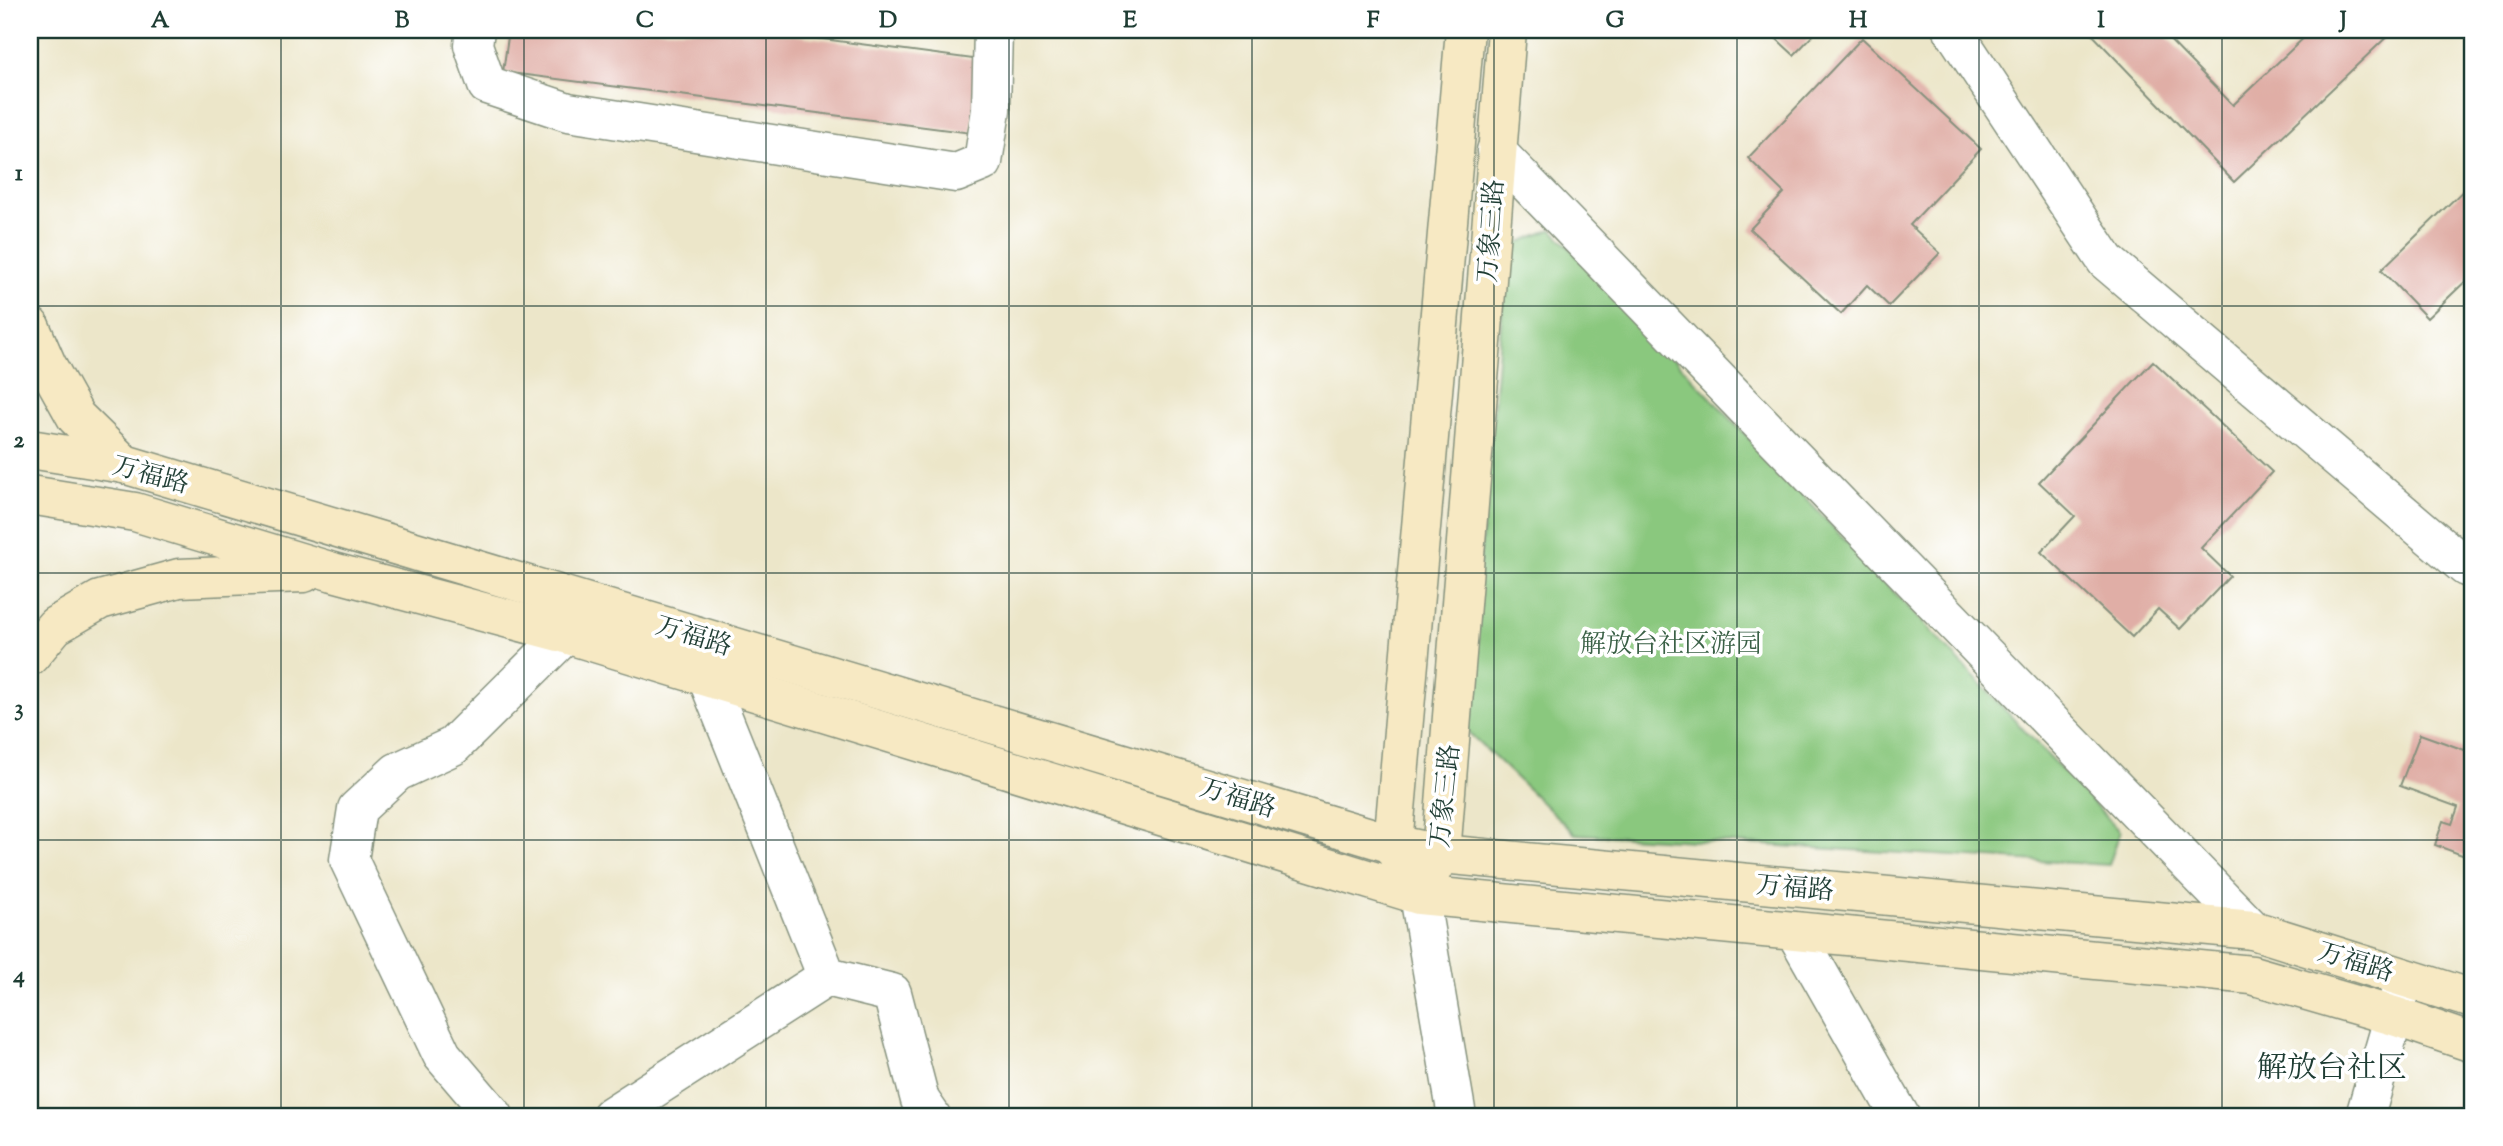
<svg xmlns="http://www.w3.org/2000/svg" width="2503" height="1146" viewBox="0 0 2503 1146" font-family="'Sorts Mill Goudy','Noto Serif SC',serif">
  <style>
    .built { fill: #f3d4bf }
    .green { fill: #8ac87e; stroke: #548259; stroke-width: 2 }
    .building { fill: #e0aea6 }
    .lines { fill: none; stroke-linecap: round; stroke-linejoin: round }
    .street-casing { stroke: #86927e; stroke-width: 41 }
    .secondary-casing { stroke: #86927e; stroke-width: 41 }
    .street { stroke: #fff; stroke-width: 38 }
    .secondary { stroke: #f7e9c3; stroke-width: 38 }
    .grid { fill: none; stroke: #1f3d34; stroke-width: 2; stroke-opacity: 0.55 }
    .labels { text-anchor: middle; stroke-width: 7; stroke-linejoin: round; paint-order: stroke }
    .street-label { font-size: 26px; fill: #1f3d34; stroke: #fff }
    .park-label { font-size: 26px; fill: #3a6046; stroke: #fff }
    .quarter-label { font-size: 30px; fill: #1f3d34; stroke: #fff }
    .neatline { fill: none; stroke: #1f3d34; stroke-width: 2.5 }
    .grid-label { font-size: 23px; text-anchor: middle; font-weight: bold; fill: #1f3d34 }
  </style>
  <rect width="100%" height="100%" fill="#fff"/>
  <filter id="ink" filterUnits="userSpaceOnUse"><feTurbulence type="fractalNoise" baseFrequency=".0143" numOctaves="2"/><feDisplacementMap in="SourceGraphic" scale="14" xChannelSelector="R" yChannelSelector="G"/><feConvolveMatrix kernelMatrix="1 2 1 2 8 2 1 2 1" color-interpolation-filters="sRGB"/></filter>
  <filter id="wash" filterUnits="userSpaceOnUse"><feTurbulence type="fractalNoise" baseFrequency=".00686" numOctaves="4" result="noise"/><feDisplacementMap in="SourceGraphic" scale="28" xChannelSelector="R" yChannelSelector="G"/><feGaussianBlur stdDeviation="1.57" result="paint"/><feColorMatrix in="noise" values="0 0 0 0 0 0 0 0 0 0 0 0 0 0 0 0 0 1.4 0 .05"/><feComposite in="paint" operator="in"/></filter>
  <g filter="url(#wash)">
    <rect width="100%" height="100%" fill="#ece6c9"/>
    <path class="built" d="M2473 1090V1116H2437Z"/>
    <path class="green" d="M1552 229 2120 832 2109 865 1575 834 1465 729 1508 247Z"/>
    <g id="blocks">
      <g class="building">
        <path d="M509 30H755L981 60 971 133 503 72Z"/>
        <path d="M1767 30H1818L1794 55Z"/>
        <path d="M2088 30H2160L2233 105 2312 30H2394L2234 182Z"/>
        <path d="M1862 38 1981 149 1910 225 1940 253 1889 306 1867 285 1841 314 1750 229 1784 193 1748 158Z"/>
        <path d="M2473 181V274L2427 318 2381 270Z"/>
        <path d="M2153 361 2272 472 2201 548 2230 576 2180 629 2158 609 2132 637 2041 552 2075 516 2039 482Z"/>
        <path d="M2473 701V717L2468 715Z"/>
        <path d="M2420 734 2473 753V859L2435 845 2443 821 2452 824 2458 807 2400 786Z"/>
      </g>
    </g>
  </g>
  <g filter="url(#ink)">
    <use href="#blocks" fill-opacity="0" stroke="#86927e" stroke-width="2"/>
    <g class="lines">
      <g class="street-casing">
        <g id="street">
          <path d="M475 30 473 45 487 85 568 112 956 173 983 162 991 110 993 30"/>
          <path d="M1953 30 2106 261 2466 567 2473 569"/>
          <path d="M1496 151 2253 930"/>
          <path d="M706 675 827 977"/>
          <path d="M1419 895 1457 1116"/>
          <path d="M1796 933 1900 1116"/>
          <path d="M494 1116 442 1055 349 860 357 809 397 772 453 746 566 634"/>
          <path d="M611 1116 827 977 892 993 920 1100 931 1116"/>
          <path d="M2365 1116 2403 984"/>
        </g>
      </g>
      <g class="secondary-casing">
        <g id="secondary">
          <path d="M30 326 47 365 76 417 124 464"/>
          <path d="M30 449 124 464 1393 844 1441 854 2253 930 2473 999"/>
          <path d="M30 495 135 512 333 572 566 634 1419 895 2252 975 2394 1016 2473 1043"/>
          <path d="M30 656 55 626 100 600 179 578 304 573"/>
          <path d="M1404 865 1393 844 1465 30"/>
          <path d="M1428 877 1441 854 1507 30"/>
        </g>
      </g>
      <use href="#street" class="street"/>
      <use href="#secondary" class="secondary"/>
    </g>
  </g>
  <path class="grid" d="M281 30V1116M524 30V1116M766 30V1116M1009 30V1116M1252 30V1116M1494 30V1116M1737 30V1116M1979 30V1116M2222 30V1116M30 306H2473M30 573H2473M30 840H2473"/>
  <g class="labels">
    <g class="street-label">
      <text transform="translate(1490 231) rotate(-86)" y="9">万象三路</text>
      <text transform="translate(151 474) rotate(15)" y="9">万福路</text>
      <text transform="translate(694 635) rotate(17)" y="9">万福路</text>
      <text transform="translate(1444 796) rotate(-84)" y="9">万象三路</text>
      <text transform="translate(1238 797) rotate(17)" y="9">万福路</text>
      <text transform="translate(1795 887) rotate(5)" y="9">万福路</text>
      <text transform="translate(2356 961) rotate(17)" y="9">万福路</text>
    </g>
    <g class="park-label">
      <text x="1671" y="652">解放台社区游园</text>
    </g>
    <g class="quarter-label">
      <text x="2332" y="1077">解放台社区</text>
    </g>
  </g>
  <rect width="2503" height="1146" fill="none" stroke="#fff" stroke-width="77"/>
  <rect x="38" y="38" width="2426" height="1070" class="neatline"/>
  <g class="grid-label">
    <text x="160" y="27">A</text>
    <text x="402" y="27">B</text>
    <text x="645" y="27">C</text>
    <text x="888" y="27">D</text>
    <text x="1130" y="27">E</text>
    <text x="1373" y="27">F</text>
    <text x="1615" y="27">G</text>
    <text x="1858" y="27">H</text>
    <text x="2101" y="27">I</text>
    <text x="2343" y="27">J</text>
    <text x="19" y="180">1</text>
    <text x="19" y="447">2</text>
    <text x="19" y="715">3</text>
    <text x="19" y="982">4</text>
  </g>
</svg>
